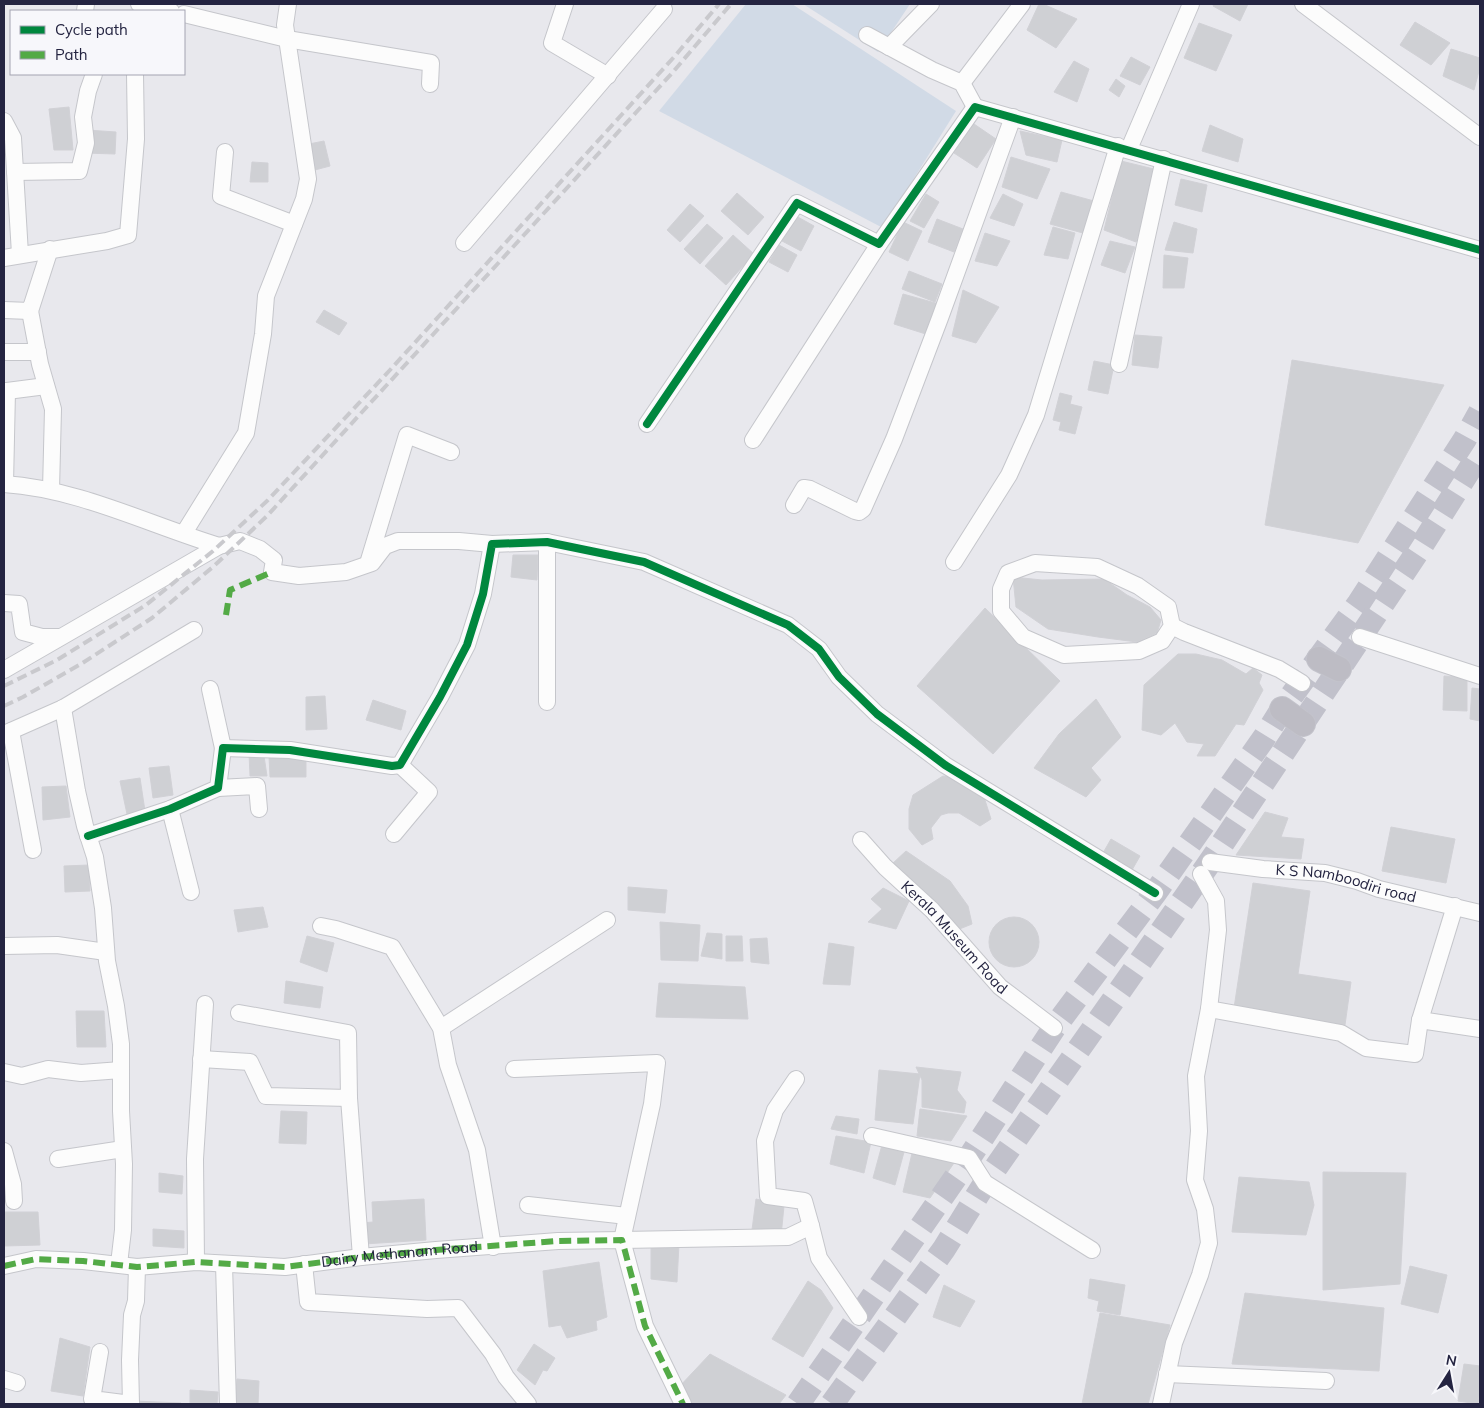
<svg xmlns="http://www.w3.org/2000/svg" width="1484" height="1408" viewBox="0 0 1484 1408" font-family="Mulish,sans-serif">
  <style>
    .green { fill: #d1dae6 }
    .building { fill: #cfd0d4; stroke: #d1d1d6 }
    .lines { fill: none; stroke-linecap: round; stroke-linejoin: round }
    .highway-tunnel { stroke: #c1c1cb; stroke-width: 24; stroke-dasharray: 24 12; stroke-linecap: butt }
    .minor-casing { stroke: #c5c6cb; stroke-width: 18 }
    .highway-casing { stroke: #c3c3cb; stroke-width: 26 }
    .minor { stroke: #fcfcfc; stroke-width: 16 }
    .highway { stroke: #bdbcc4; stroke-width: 24 }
    .rail { stroke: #c9c9cd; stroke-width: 4; stroke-dasharray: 10 5; stroke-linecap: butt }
    .quiet { stroke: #53aa46; stroke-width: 6; stroke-dasharray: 12 6; stroke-linecap: butt }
    .cycleway-casing { stroke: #f7f7fb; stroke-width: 11 }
    .cycleway { stroke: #00873e; stroke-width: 8 }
    .labels { text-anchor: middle; stroke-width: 5; stroke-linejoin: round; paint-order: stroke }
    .street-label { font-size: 15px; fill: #242441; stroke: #f7f7fb }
  </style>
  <rect width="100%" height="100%" fill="#e8e8ed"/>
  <g class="green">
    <path d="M746 4H792L956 111 883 228 659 111Z"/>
    <path d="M803 4H910L878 52Z"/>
  </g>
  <g class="building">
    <path d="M1039 4H1043L1077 19 1056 48 1027 30Z"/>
    <path d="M1214 4H1248L1240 21 1213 6Z"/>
    <path d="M1415 22 1450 43 1431 65 1400 45Z"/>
    <path d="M1199 23 1232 35 1216 71 1184 58Z"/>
    <path d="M1451 49 1480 58V67L1474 90 1443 76Z"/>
    <path d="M1131 57 1150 67 1140 85 1120 76Z"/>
    <path d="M1074 61 1089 69 1077 102 1054 92Z"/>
    <path d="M1116 79 1125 86 1119 97 1109 90Z"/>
    <path d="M69 107 73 150H54L49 109Z"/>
    <path d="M974 124 996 139 977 168 954 153Z"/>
    <path d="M1210 125 1243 139 1238 162 1202 151Z"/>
    <path d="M87 130 116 132 115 154 85 153Z"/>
    <path d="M1020 131 1062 140 1057 162 1026 155Z"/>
    <path d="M324 141 330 166 311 171 304 145Z"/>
    <path d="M1011 157 1050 169 1037 199 1002 187Z"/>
    <path d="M1121 161 1158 170 1136 242 1104 230Z"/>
    <path d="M252 162 268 163V182H250Z"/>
    <path d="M1181 179 1207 185 1202 212 1175 205Z"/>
    <path d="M1061 192 1094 201 1083 233 1050 224Z"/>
    <path d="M737 193 764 217 748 235 721 211Z"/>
    <path d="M926 194 939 202 924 228 910 221Z"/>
    <path d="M1003 194 1023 204 1014 226 990 218Z"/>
    <path d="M690 204 704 216 680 242 667 230Z"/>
    <path d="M796 216 814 226 801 251 782 241Z"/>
    <path d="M937 219 963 229 954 252 928 242Z"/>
    <path d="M903 222 922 231 908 261 889 252Z"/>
    <path d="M1174 222 1197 229 1193 253 1165 250Z"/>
    <path d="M707 224 723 238 700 264 684 249Z"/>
    <path d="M1053 227 1075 233 1068 259 1044 255Z"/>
    <path d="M985 233 1010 241 997 266 975 261Z"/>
    <path d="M733 235 754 254 726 285 705 266Z"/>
    <path d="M1110 241 1135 247 1125 273 1101 265Z"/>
    <path d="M779 245 797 255 788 272 769 262Z"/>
    <path d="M1164 255 1188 258 1184 288H1163Z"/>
    <path d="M909 271 942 284 935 302 902 289Z"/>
    <path d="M963 290 999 307 976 343 952 336Z"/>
    <path d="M903 294 939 304 929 335 894 324Z"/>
    <path d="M324 310 347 323 339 335 316 322Z"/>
    <path d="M1135 335 1162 337 1158 368 1132 365Z"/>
    <path d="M1292 360 1444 385 1358 543 1265 525Z"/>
    <path d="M1094 361 1114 365 1108 394 1088 390Z"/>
    <path d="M1060 393 1072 396 1070 404 1082 407 1075 434 1059 430 1061 422 1053 420Z"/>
    <path d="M513 555H538L537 580 511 577Z"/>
    <path d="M1013 577 1042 580 1104 579 1127 595 1150 607 1161 620 1157 633 1137 642 1098 637 1048 629 1016 607Z"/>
    <path d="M985 608 1060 681 993 754 917 686Z"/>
    <path d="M1178 654H1196L1222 660 1246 674 1253 668 1262 675 1259 683 1263 690 1244 725 1236 724 1215 756H1197L1204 744 1187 742 1175 723 1161 735 1142 730 1144 685Z"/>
    <path d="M1444 676 1467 677V711L1443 710Z"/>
    <path d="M1472 688 1480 689V721L1470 719Z"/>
    <path d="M325 696 327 729 306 730V697Z"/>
    <path d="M1096 699 1121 737 1091 768 1101 780 1086 797 1034 768 1059 734Z"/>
    <path d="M373 700 406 711 401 730 366 720Z"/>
    <path d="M249 753 264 756 267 776H250Z"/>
    <path d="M269 756H306V777H270Z"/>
    <path d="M169 766 173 795 153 798 149 768Z"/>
    <path d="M943 776 957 778 984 797 991 819 980 826 959 813H948L941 815 931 828 933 839 922 845 909 829V809L913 795Z"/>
    <path d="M140 778 145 811 127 814 120 781Z"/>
    <path d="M66 786 70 817 43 820 42 787Z"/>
    <path d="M1265 812 1288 818 1281 837 1304 839 1301 859 1236 855Z"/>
    <path d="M1391 827 1455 839 1446 883 1382 871Z"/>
    <path d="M1111 839 1140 856 1132 870 1103 853Z"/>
    <path d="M906 851 950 881 968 906 972 924 957 930 892 864Z"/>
    <path d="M89 865 90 891 65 892 64 866Z"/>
    <path d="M1253 883 1310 891 1298 974 1351 982 1345 1025 1234 1008Z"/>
    <path d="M628 887 667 890 665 913 628 910Z"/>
    <path d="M883 888 909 901 896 929 868 922 882 909 871 899Z"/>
    <path d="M263 907 268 927 238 932 234 910Z"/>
    <circle cx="1014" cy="942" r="25"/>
    <path d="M660 922 700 925 698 961 661 960Z"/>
    <path d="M707 933 722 934V959L701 956Z"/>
    <path d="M307 936 334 943 327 972 300 962Z"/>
    <path d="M726 936H742L743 961H726Z"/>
    <path d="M767 938 769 964 751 962 750 939Z"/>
    <path d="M829 943 854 947 850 985 823 984Z"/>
    <path d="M286 981 323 987 320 1008 284 1003Z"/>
    <path d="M659 983 745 987 748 1019 656 1017Z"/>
    <path d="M76 1011H104L106 1047H77Z"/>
    <path d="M916 1067 961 1072 957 1090 966 1102 964 1113 922 1107V1080Z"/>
    <path d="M879 1070 920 1074 913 1124 875 1120Z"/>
    <path d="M920 1109 967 1116 951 1141 917 1136Z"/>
    <path d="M281 1111 307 1112 306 1144 279 1143Z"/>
    <path d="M836 1116 859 1119 857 1134 831 1129Z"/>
    <path d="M836 1136 871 1142 864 1173 830 1164Z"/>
    <path d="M882 1145 904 1152 895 1185 873 1178Z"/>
    <path d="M913 1149 956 1160 930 1198 903 1192Z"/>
    <path d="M1323 1172 1406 1173 1400 1284 1323 1290Z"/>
    <path d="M159 1173 183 1176 182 1194 159 1192Z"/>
    <path d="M1239 1177 1309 1182 1314 1205 1306 1235 1232 1232Z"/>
    <path d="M424 1199 426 1240 364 1244 361 1223 373 1222 372 1202Z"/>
    <path d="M756 1199 784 1206 781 1236 752 1230Z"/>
    <path d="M4 1212H38L40 1245 4 1246Z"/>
    <path d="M153 1229 184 1231V1248L153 1246Z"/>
    <path d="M651 1242 679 1244 677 1282 651 1279Z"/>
    <path d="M599 1262 607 1317 596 1321 597 1330 567 1338 561 1325 549 1327 543 1271Z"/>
    <path d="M1410 1266 1447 1275 1438 1313 1401 1304Z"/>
    <path d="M1090 1279 1125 1285 1120 1315 1097 1311 1099 1301 1088 1298Z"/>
    <path d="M808 1281 821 1290 833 1308 803 1357 772 1339Z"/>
    <path d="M944 1285 975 1301 960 1327 933 1317Z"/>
    <path d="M1245 1293 1384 1308 1379 1371 1232 1364Z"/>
    <path d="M1100 1313 1170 1325 1148 1404H1082Z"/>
    <path d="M60 1338 90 1347 83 1396 51 1391Z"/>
    <path d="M534 1344 555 1358 547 1371 543 1370 535 1385 517 1370Z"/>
    <path d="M710 1354 786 1395 779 1404H692L679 1387Z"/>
    <path d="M1464 1364 1480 1366V1388L1478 1404 1458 1401Z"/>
    <path d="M237 1379 259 1381 258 1404H235Z"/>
    <path d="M190 1390 218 1392 217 1404H190Z"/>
    <path d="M133 1401 181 1403V1404H133Z"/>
  </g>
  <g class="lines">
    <g class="highway-tunnel">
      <path d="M798 1404 969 1158 1054 1028 1155 893 1264 738 1282 709 1359 603 1465 439 1480 412"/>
      <path d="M832 1404 944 1249 985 1183 1210 862 1422 545 1480 453"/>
    </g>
    <g class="minor-casing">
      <g id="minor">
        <path d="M139 4 171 11"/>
        <path d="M565 4 552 43 608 76"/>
        <path d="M1303 4 1480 137"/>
        <path d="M85 11 86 4"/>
        <path d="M184 14 287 39 431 63 430 84"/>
        <path d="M867 35 932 70 962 83 975 107"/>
        <path d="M889 47 931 4"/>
        <path d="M962 83 1022 4"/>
        <path d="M4 121 13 138 20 254"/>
        <path d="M1129 149 1191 4"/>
        <path d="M225 152 221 196 294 224"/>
        <path d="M15 172 79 171 86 143 83 117 88 91 94 74"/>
        <path d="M464 243 664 9"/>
        <path d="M4 258 107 241 128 235 136 139 135 74"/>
        <path d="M4 310 30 311 50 249"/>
        <path d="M30 311 40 364 53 409 51 490"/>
        <path d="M4 352H38"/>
        <path d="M1119 364 1164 159"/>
        <path d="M4 391H7L5 484"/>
        <path d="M7 391 46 386"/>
        <path d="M647 424 797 203 879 244 975 107 1480 250"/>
        <path d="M753 440 879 244"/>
        <path d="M4 484C79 489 147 524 219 546"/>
        <path d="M794 505 804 488 810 489 855 511 859 512 863 509 894 439 940 318 1013 117"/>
        <path d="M184 533 246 433 263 334 266 296 304 199 308 179 285 25 288 4"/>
        <path d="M547 542V702"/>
        <path d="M369 560 407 435 451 452"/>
        <path d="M954 562 1009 475 1036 415 1118 146"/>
        <path d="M4 603 19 604 23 632 42 637H59"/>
        <path d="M1172 626 1162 641 1139 651 1064 655 1023 637 1001 611V589L1008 573 1035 563 1097 567 1138 586 1168 607 1172 626 1184 632 1279 669 1302 683"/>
        <path d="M1360 637 1480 676"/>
        <path d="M4 670 219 546 240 541 260 549 274 560 272 572 299 576 346 572 372 563 385 546 398 541H459L492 544"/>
        <path d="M210 689 223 748"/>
        <path d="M63 708 77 791 85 826 95 857 103 908 107 961 116 1006 121 1044V1111L124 1164 123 1230 119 1264"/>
        <path d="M11 731 33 850"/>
        <path d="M4 734 63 708 194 630"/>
        <path d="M218 788 257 786 259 809"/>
        <path d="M170 809 191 892"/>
        <path d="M394 834 429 792 400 765"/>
        <path d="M88 836 170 809 218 788 223 748 290 750 392 766 400 765 440 697 467 645 483 594 492 544 547 542 644 562 788 625 819 649 839 677 877 714 945 765 1155 893"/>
        <path id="s1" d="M861 840 885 867 932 910 1000 987 1054 1028"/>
        <path id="s2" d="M1210 862 1263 869 1325 873 1357 881 1379 889 1480 913"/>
        <path d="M321 926 336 929 392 947 441 1028 448 1065 477 1150 493 1247"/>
        <path d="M4 946 57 945 106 952"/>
        <path d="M1209 1009 1341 1033 1366 1048 1415 1054 1420 1020 1480 1029"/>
        <path d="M239 1013 348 1033 349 1098 361 1257"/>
        <path d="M1420 1020 1455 906"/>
        <path d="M441 1028 607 920"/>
        <path d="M201 1059 250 1062 266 1096 349 1098"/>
        <path d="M514 1069 657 1063 652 1104 622 1240 788 1237 811 1226 819 1258 859 1317"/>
        <path d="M4 1072 22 1076 48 1069 81 1073 121 1070"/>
        <path d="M796 1079 775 1110 765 1141 768 1196 804 1201 811 1226"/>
        <path d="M872 1136 969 1158 985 1183 1092 1250"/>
        <path d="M4 1151 13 1184 14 1201"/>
        <path d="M58 1159 123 1149"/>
        <path d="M528 1205 627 1216"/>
        <path d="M196 1262 195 1159 205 1004"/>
        <path d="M224 1264 228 1404"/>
        <path d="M304 1264 308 1302 427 1309 458 1308 493 1354 506 1377 528 1404"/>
        <path d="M4 1266 36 1259 83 1261 137 1267 196 1262 285 1267 361 1257 436 1250 558 1241 622 1240 645 1326 683 1404"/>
        <path d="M100 1352 92 1399 131 1404"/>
        <path d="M1167 1374 1326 1381"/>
        <path d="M4 1379 17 1383"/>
        <path d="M131 1404 130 1360 132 1315 136 1301 137 1267"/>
        <path d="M1161 1404 1174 1343 1200 1275 1209 1243 1205 1209 1195 1180 1199 1131 1196 1076 1209 1009 1218 930 1216 901 1201 874"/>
      </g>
    </g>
    <g class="highway-casing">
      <g id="highway">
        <path d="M1319 659 1339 669"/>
        <path d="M1282 709 1303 724"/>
      </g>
    </g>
    <use href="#minor" class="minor"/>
    <use href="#highway" class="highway"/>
    <g class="rail">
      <path d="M4 686 57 660 146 605 213 551 267 501 390 370 674 57 719 4"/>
      <path d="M4 706 23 697 81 664 152 618 214 566 267 516 673 72 731 4"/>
    </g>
    <g class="quiet">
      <path d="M226 615 230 590 272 572"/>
      <path id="s3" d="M4 1266 36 1259 83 1261 137 1267 196 1262 285 1267 361 1257 436 1250 558 1241 622 1240 645 1326 683 1404"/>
    </g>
    <g class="cycleway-casing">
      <g id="cycleway">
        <path d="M647 424 797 203 879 244 975 107 1480 250"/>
        <path d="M88 836 170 809 218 788 223 748 290 750 392 766 400 765 440 697 467 645 483 594 492 544 547 542 644 562 788 625 819 649 839 677 877 714 945 765 1155 893"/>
      </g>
    </g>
    <use href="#cycleway" class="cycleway"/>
  </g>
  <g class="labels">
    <g class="street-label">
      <text dy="5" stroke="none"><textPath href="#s2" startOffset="138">K S Namboodiri road</textPath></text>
      <text dy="5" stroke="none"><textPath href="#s1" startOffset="135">Kerala Museum Road</textPath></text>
      <text dy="5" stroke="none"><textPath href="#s3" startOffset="398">Dairy Methanam Road</textPath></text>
    </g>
  </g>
  <rect width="1484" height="1408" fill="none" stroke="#242441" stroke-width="10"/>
  <rect x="10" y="10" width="175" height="65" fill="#f7f7fb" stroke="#a3a3b1"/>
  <rect x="20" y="26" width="25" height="8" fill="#00873e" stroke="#a3a3b1"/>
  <text x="55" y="35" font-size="15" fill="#242441">Cycle path</text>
  <rect x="20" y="51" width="25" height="8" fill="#53aa46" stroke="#a3a3b1"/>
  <text x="55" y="60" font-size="15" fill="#242441">Path</text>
  <g transform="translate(1449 1373) rotate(11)" stroke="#f7f7fb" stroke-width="4" paint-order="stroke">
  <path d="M0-4L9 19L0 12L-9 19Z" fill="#242441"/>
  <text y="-8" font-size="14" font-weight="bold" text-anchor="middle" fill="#242441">N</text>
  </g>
</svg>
